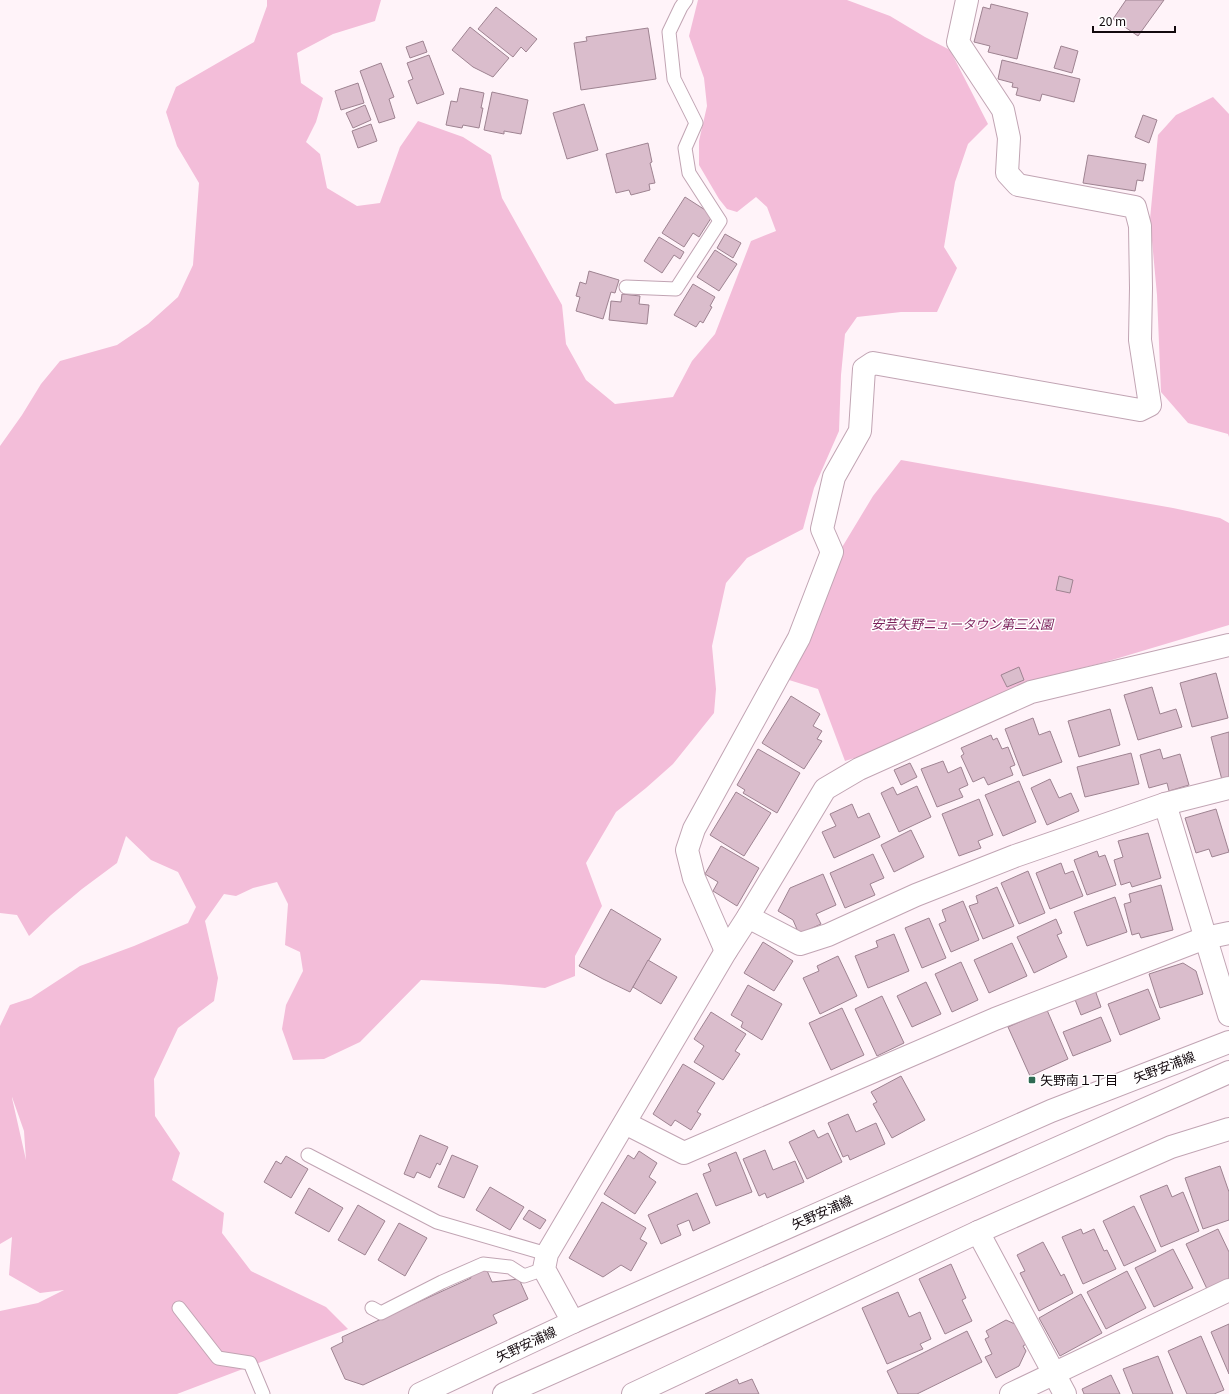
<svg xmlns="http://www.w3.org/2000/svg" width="1229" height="1394" viewBox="0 0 1229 1394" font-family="Georgia,'Noto Sans JP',serif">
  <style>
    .green { fill: #f3bdd9; fill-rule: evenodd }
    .building { fill: #dabdcc; stroke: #9e8391 }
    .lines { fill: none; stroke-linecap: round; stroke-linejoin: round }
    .lane-casing { stroke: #c1a4b3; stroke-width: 15 }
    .street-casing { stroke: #c1a4b3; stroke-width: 24 }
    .primary-casing { stroke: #c1a4b3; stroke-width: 24 }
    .lane { stroke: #fff; stroke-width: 13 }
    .street { stroke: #fff; stroke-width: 22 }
    .primary { stroke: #fff; stroke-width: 22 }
    .poi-dot { fill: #2f6a53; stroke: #fff; stroke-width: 1.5 }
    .labels { text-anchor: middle; stroke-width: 3; stroke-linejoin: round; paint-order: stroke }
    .park-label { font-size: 13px; font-style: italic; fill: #7a1d59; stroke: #fff }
    .street-label { font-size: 13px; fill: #13090e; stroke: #fff }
    .poi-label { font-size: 13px; fill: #13090e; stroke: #fff; text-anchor: start }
  </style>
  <rect width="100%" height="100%" fill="#fff3f9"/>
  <g class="green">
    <path d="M267 0H381L375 21 333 34 297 53 301 83 323 98 316 122 306 142 320 154 327 188 357 206 380 203 400 147 418 121 463 137 491 155 502 198 562 305 566 344 586 380 615 404 673 397 692 361 715 334 751 241 776 231 767 207 756 197 737 212 727 209 719 199 699 165V141L707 106 704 78 689 36 698 0H847L890 16 925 37 950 50 988 124 968 144 955 182 944 247 957 268 937 312H901L857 317 845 334 841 375 839 431 814 488 803 529 747 558 726 583 712 646 716 689 714 713 673 764 646 788 616 812 586 863 602 906 575 956V976L545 988 498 984 421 980 360 1042 324 1059 293 1060 282 1029 286 1005 303 971 300 952 285 945 288 904 277 882 253 888 236 896 224 894 205 921 218 978 214 1001 178 1028 154 1079 155 1116 180 1153 172 1180 224 1213 222 1233 251 1271 326 1307 348 1329 177 1394H0V1311L38 1303 64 1290 40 1293 9 1275 12 1237 0 1244V1026L10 1005 31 998 80 966 134 946 188 923 196 907 178 872 151 860 126 836 117 863 82 889 51 915 29 936 17 915 0 913V446L22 415 41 384 60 361 117 345 148 324 178 297 193 265 199 183 177 146 166 112 176 87 254 42 267 6ZM12 1097 24 1131 26 1160 12 1098Z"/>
    <path d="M1213 97 1229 114V437L1228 434 1188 423 1161 392 1157 295 1150 219 1158 135 1176 115Z"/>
    <path d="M901 460 1173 508 1220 518 1229 523V625L1102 663 1049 676 1013 688 861 756 845 761 818 689 789 680 841 549 873 496Z"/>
  </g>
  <g class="building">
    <path d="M1126 0H1164L1138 36 1113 19Z"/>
    <path d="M991 4 1028 13 1017 59 988 52 990 46 974 42 983 7 990 9Z"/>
    <path d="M496 7 537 39 526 52 521 47 513 57 478 29Z"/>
    <path d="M470 27 509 58 493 77 473 67 452 50Z"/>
    <path d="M648 28 656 79 581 90 574 43 587 41 586 37Z"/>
    <path d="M423 41 427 52 410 58 406 47Z"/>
    <path d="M1061 46 1078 51 1072 73 1054 68Z"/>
    <path d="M429 55 444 94 417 104 408 81 413 79 407 63Z"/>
    <path d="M1002 60 1080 79 1074 102 1042 94 1040 101 1016 95 1018 88 1012 87 1013 83 998 79Z"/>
    <path d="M381 63 394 97 389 99 395 118 379 123 360 71Z"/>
    <path d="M358 83 364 103 341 110 335 91Z"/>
    <path d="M460 88 484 93 481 108H483L479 128 463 125 462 128 446 125 451 101 457 102Z"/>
    <path d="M492 92 528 100 521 134 504 131V134L484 130Z"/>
    <path d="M584 104 598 150 567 159 553 113Z"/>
    <path d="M365 105 371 120 353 128 346 113Z"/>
    <path d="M1143 115 1157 120 1149 143 1135 137Z"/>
    <path d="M371 124 377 141 358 148 352 131Z"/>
    <path d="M648 143 652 162 650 163 655 183 649 184 650 190 631 195 629 190 616 193 606 154Z"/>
    <path d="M1088 155 1146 164 1143 181 1137 180 1135 191 1083 183Z"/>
    <path d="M685 197 713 215 699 237 693 233 684 247 662 233Z"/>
    <path d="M725 234 741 243 733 258 717 248Z"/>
    <path d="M659 237 684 252 680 259 674 255 662 273 644 261Z"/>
    <path d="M715 250 737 264 719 291 697 277Z"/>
    <path d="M589 271 619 280 615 293 611 292 603 319 576 311 580 297 576 296 580 282 586 284Z"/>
    <path d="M693 284 715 297 710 306 712 307 703 323 700 321 696 327 674 315Z"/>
    <path d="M622 294 640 296 639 304 649 305 647 324 609 320 611 301 621 302Z"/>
    <path d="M1059 576 1073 580 1070 593 1056 590Z"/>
    <path d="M1019 667 1024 680 1007 687 1001 675Z"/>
    <path d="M1216 673 1228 718 1192 727 1180 683Z"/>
    <path d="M1152 687 1160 714 1176 709 1182 727 1138 740 1124 695Z"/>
    <path d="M791 696 820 714 813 726 822 731 817 739 822 741 804 769 762 743Z"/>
    <path d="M1110 709 1120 745 1079 757 1068 721Z"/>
    <path d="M1033 718 1039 735 1050 731 1062 762 1023 776 1005 729Z"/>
    <path d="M1229 732V778L1222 780 1211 737Z"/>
    <path d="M991 735 993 740 997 738 1002 749 1008 747 1015 765 1010 767 1013 775 988 785 984 777 973 782 961 756 964 754 961 748Z"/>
    <path d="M758 749 800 773 777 813 743 793 745 790 737 785Z"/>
    <path d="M1160 749 1163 759 1180 754 1189 785 1169 791 1167 783 1149 788 1140 755Z"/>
    <path d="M1131 753 1139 784 1085 797 1077 767Z"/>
    <path d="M943 761 948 773 961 767 968 785 959 789 963 797 937 807 921 769Z"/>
    <path d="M910 763 917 777 901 785 894 770Z"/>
    <path d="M1050 779 1059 798 1071 793 1079 811 1047 825 1031 788Z"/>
    <path d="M1019 781 1036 822 1003 836 985 795Z"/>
    <path d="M917 786 931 817 899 832 881 793 893 787 897 795Z"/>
    <path d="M736 792 771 813 744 856 710 835Z"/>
    <path d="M979 799 993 835 978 841 981 848 959 856 942 814Z"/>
    <path d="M852 804 858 818 869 813 880 837 834 858 822 832 836 826 830 814Z"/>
    <path d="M1216 809 1229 852 1212 857 1209 849 1196 853 1185 818Z"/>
    <path d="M911 830 924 857 894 872 881 845Z"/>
    <path d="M1148 833 1161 878 1132 887 1130 882 1121 885 1114 860 1123 857 1118 841Z"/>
    <path d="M721 846 759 868 737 906 713 891 718 882 705 874Z"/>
    <path d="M1097 851 1099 857 1105 855 1116 885 1087 895 1074 860Z"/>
    <path d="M873 854 884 878 870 884 875 895 845 908 830 873Z"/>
    <path d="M1061 863 1065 874 1073 871 1083 896 1050 909 1036 873Z"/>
    <path d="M1028 871 1045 913 1019 924 1001 883Z"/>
    <path d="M823 874 836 905 816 914 821 924 799 934 793 920 778 911 790 888Z"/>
    <path d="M1161 885 1173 930 1141 938 1139 933 1132 935 1124 904 1131 902 1129 894Z"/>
    <path d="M997 887 1014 926 983 939 969 906 978 903 976 896Z"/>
    <path d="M1115 897 1127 932 1087 946 1074 912Z"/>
    <path d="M963 901 979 940 951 952 939 924 946 921 942 910Z"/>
    <path d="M611 909 661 939 630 992 603 979 579 966Z"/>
    <path d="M929 918 946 958 922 968 905 928Z"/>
    <path d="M1056 919 1062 933 1057 935 1067 957 1034 973 1017 937Z"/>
    <path d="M894 934 909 971 868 988 855 956 878 947 876 941Z"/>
    <path d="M763 942 793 961 774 991 744 973Z"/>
    <path d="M1012 943 1027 976 989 993 974 960Z"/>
    <path d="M838 956 857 996 820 1014 803 978 819 971 817 966Z"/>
    <path d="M648 960 677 977 661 1004 633 987Z"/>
    <path d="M961 962 978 1000 952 1012 935 974Z"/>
    <path d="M1183 963 1196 971 1203 994 1160 1008 1149 974Z"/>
    <path d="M926 982 941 1014 912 1027 897 996Z"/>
    <path d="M748 985 782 1004 762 1040 741 1027 743 1022 731 1015Z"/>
    <path d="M1148 989 1160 1019 1120 1035 1108 1004Z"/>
    <path d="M1095 990 1101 1007 1081 1015 1074 997Z"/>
    <path d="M882 996 904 1043 877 1056 855 1009Z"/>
    <path d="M842 1008 864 1055 831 1070 809 1023Z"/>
    <path d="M1047 1010 1068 1059 1030 1076 1008 1027Z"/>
    <path d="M711 1012 746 1034 735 1051 740 1054 723 1080 694 1062 704 1046 694 1039Z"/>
    <path d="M1101 1017 1111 1041 1073 1056 1063 1032Z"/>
    <path d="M683 1064 715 1083 697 1112 701 1114 691 1130 675 1120 671 1126 653 1114Z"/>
    <path d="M901 1076 925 1120 892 1138 873 1104 877 1102 871 1092Z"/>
    <path d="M848 1114 856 1132 876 1123 885 1144 850 1160 848 1155 843 1157 828 1123Z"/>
    <path d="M814 1130 818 1138 828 1133 842 1162 807 1179 789 1142Z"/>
    <path d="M420 1135 448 1147 440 1165 437 1163 430 1178 417 1172 414 1178 404 1174Z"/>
    <path d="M765 1150 773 1170 795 1161 804 1182 767 1198 765 1193 759 1196 743 1159Z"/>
    <path d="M639 1151 657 1163 649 1177 656 1182 635 1214 604 1194 628 1155 634 1159Z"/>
    <path d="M736 1152 752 1192 716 1206 703 1174 711 1171 708 1164Z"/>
    <path d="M452 1155 478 1166 464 1198 438 1187Z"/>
    <path d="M286 1156 308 1169 291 1198 264 1182 276 1161 281 1164Z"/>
    <path d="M1220 1166 1229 1192V1220L1203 1229 1185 1178Z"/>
    <path d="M1167 1185 1172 1197 1183 1192 1199 1231 1161 1247 1140 1196Z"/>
    <path d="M490 1187 524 1207 510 1230 476 1210Z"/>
    <path d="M309 1188 343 1208 329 1232 295 1213Z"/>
    <path d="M697 1193 710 1223 693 1231 689 1220 677 1225 681 1235 661 1244 648 1215Z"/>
    <path d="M602 1202 646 1228 640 1239 647 1243 631 1271 621 1265 603 1277 569 1258Z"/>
    <path d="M358 1205 385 1221 365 1255 338 1240Z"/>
    <path d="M1134 1206 1156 1251 1124 1266 1103 1221Z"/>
    <path d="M529 1210 546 1220 540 1229 523 1219Z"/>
    <path d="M399 1223 427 1238 405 1276 378 1260Z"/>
    <path d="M1081 1229 1083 1234 1094 1229 1104 1251 1107 1250 1116 1269 1083 1284 1062 1237Z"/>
    <path d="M1218 1229 1229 1252V1279L1207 1289 1186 1244Z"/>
    <path d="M1043 1242 1061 1276 1064 1274 1073 1293 1039 1311 1020 1273 1025 1271 1017 1255Z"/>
    <path d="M1173 1249 1193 1288 1154 1307 1135 1268Z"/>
    <path d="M951 1264 966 1298 962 1300 972 1321 945 1334 919 1279Z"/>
    <path d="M485 1266 492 1282 519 1279 528 1299 493 1315 497 1323 363 1385 345 1379 331 1348 343 1342 342 1337 471 1278 469 1273Z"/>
    <path d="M1127 1271 1146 1308 1106 1329 1087 1292Z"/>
    <path d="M898 1292 909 1317 920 1312 931 1339 920 1344 923 1349 887 1364 862 1308Z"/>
    <path d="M1081 1294 1102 1333 1060 1356 1039 1318Z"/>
    <path d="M1006 1320 1017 1325 1028 1343 1023 1346 1026 1351 1019 1366 996 1378 985 1357 992 1354 985 1339 989 1337 986 1331Z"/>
    <path d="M1229 1324V1374L1211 1332Z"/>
    <path d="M967 1331 982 1362 917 1394H898L887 1371Z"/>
    <path d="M1201 1336 1224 1390 1214 1394H1187L1168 1351Z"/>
    <path d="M1158 1356 1173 1394H1133L1123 1369Z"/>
    <path d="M1111 1375 1120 1394H1084L1082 1389Z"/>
    <path d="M737 1379 739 1384 752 1379 759 1394H705Z"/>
  </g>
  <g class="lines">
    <g class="lane-casing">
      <g id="lane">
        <path d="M626 287 676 289 720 221 689 173 685 148 696 123 674 79 669 32 681 7 686 0"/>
        <path d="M308 1155 437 1222 547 1254"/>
        <path d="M179 1308 218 1358 250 1363 263 1394"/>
        <path d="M372 1308 381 1313 442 1282 483 1264 510 1267 524 1276 544 1269"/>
      </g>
    </g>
    <g class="street-casing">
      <g id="street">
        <path d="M1165 804 1229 1015"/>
        <path d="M748 917 800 944 828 935 916 895 1015 856 1165 804 1229 788"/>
        <path d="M726 951 694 878 687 850 694 829 799 638 832 552 822 529 834 477 860 431 864 369 873 363 1140 410 1150 405 1140 340 1141 288 1140 226 1135 207 1018 185 1007 173 1009 138 1003 110 958 42 967 0"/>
        <path d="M625 1123 684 1153 995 1019 1205 938 1229 933"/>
        <path d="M978 1232 1065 1394"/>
        <path d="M573 1322 544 1269 547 1254 726 951 748 917 825 789 859 769 1031 692 1229 645"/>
        <path d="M633 1394 978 1232 1171 1147 1229 1129"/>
        <path d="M1011 1394 1229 1290"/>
      </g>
    </g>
    <g class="primary-casing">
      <g id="primary">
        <path d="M420 1394 573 1322 1051 1111 1229 1042"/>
        <path d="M504 1394 1229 1072"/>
      </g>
    </g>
    <use href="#lane" class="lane"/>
    <use href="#street" class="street"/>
    <use href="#primary" class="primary"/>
  </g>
  <rect class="poi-dot" x="1028" y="1076" width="8" height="8" rx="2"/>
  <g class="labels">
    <g class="park-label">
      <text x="962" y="629">安芸矢野ニュータウン第三公園</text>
    </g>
    <g class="street-label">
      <text transform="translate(1164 1067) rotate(-21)" y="5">矢野安浦線</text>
      <text transform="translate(822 1212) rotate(-24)" y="5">矢野安浦線</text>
      <text transform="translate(526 1344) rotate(-25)" y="5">矢野安浦線</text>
    </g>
    <g class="poi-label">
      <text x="1040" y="1085">矢野南１丁目</text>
    </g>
  </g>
  <path d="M1093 26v6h82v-6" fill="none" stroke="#13090e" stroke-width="2"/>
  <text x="1099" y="26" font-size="12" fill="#13090e" stroke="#ffffff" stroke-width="3" paint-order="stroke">20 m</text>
</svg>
